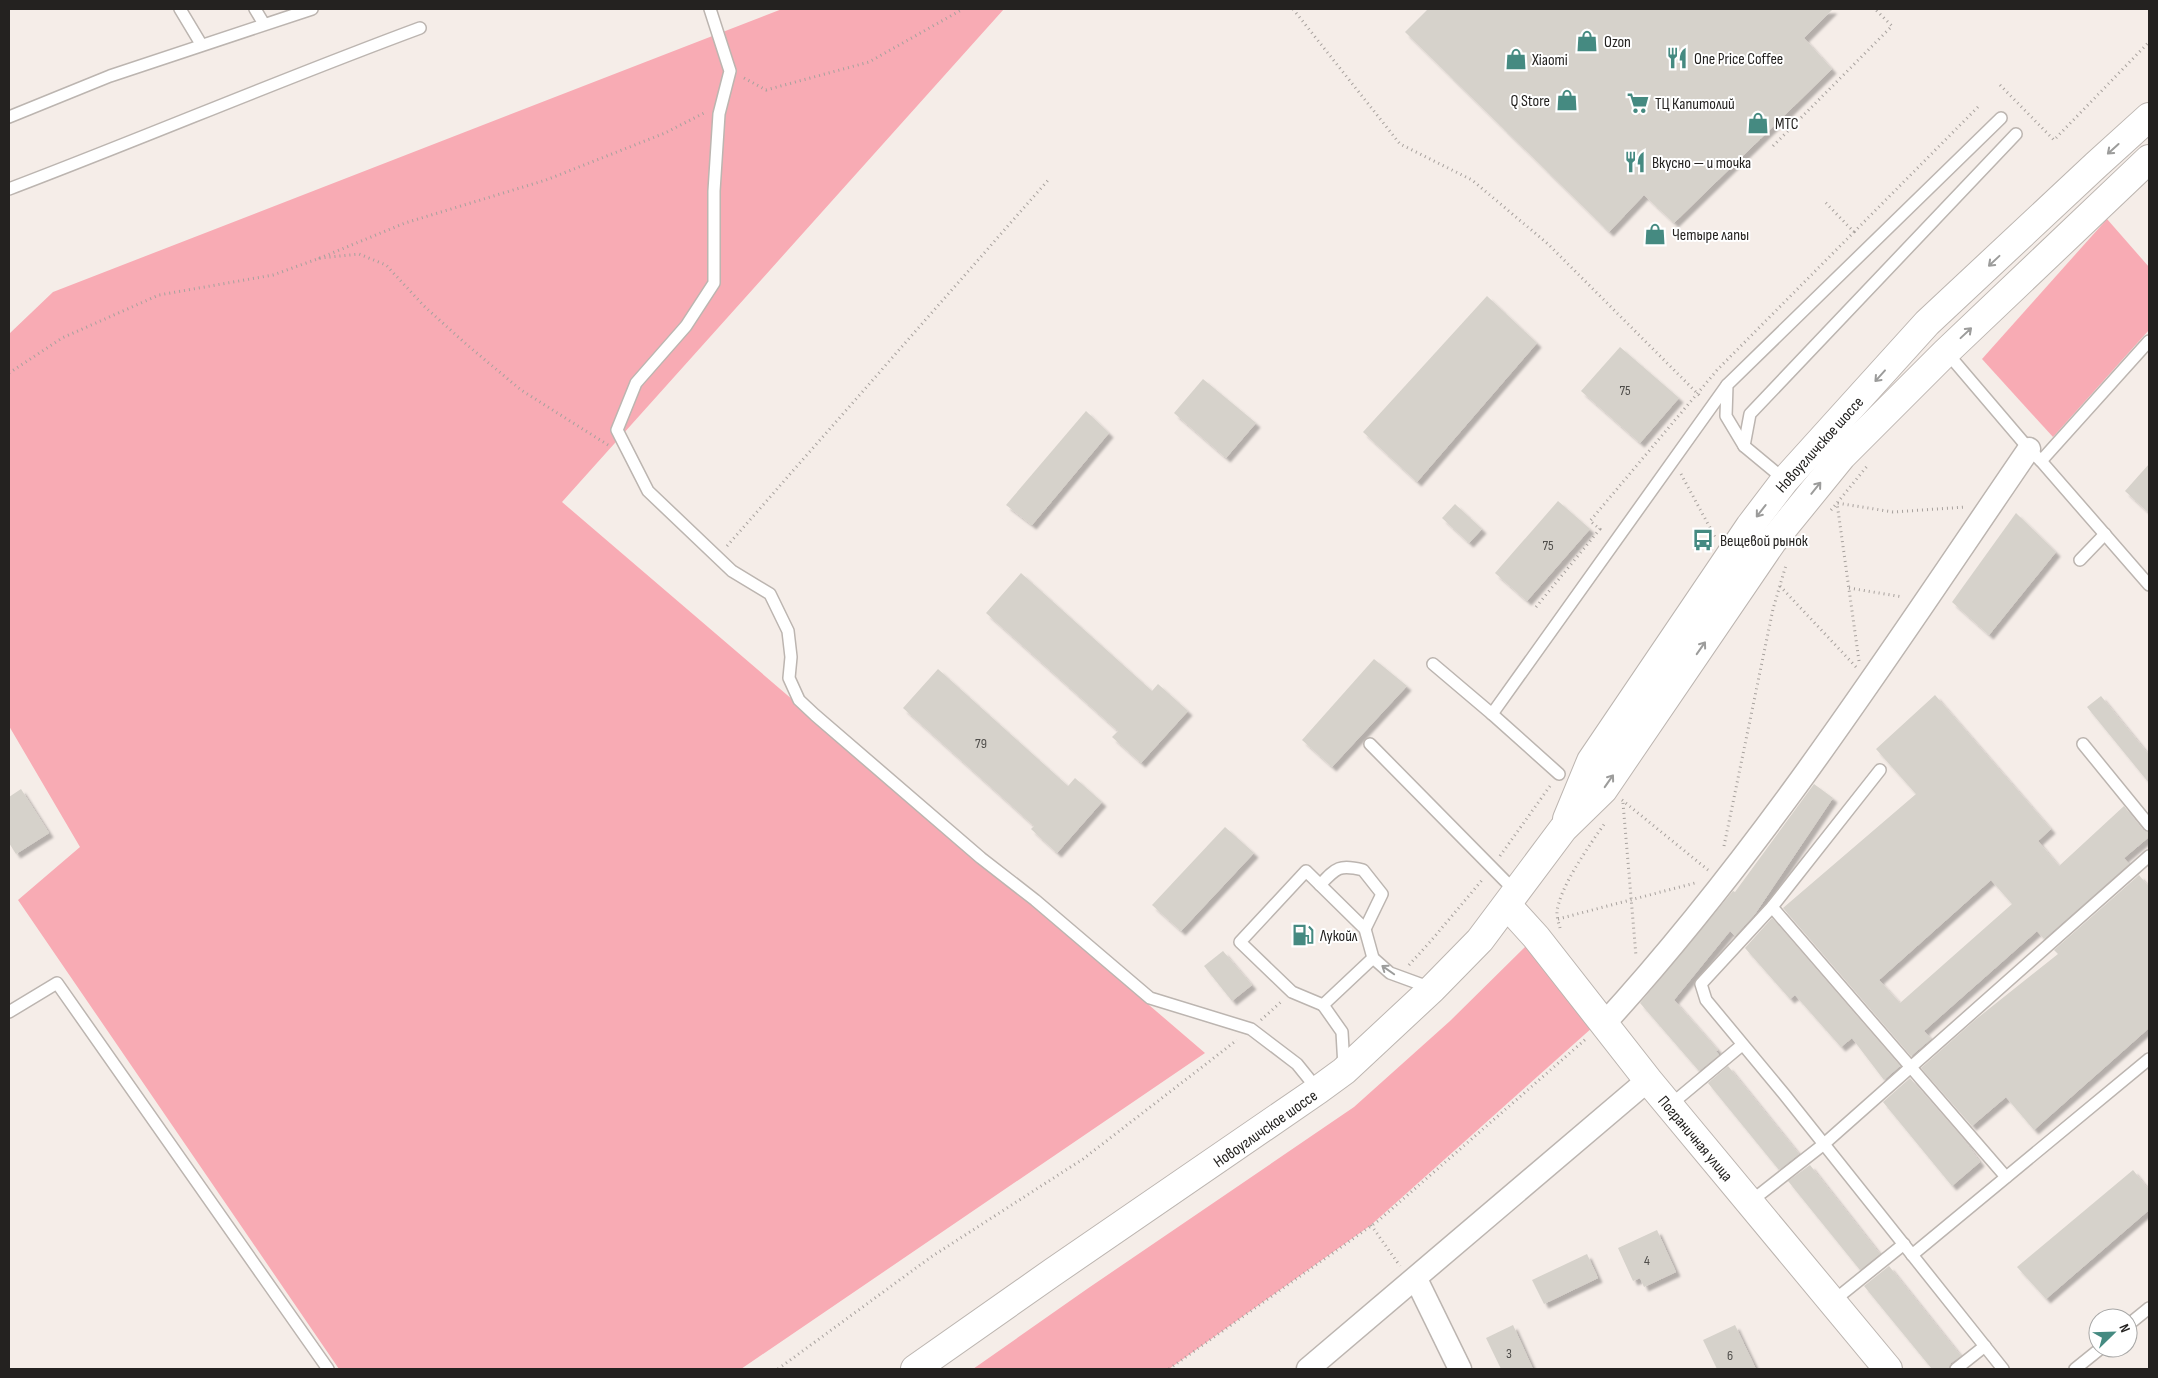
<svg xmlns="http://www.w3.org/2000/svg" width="2158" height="1378" viewBox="0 0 2158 1378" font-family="'Sofia Sans Condensed',sans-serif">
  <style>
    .green { fill: #f8abb4 }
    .building { fill: #d6d2cb; fill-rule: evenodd; filter: url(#shadow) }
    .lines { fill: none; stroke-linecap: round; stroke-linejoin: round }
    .lane-casing { stroke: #bcb5b0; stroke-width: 14 }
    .street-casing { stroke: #bcb5b0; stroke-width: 25 }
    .secondary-casing { stroke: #bcb5b0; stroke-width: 30 }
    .path { stroke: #a7a19d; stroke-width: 3; stroke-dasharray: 1 4; stroke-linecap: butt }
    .lane { stroke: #fff; stroke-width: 11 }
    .street { stroke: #fff; stroke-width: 22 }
    .secondary { stroke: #fff; stroke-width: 28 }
    .oneway { stroke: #9c9c9b }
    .labels { text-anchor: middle; stroke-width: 4; stroke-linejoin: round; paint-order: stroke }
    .number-label { font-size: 14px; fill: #504e4b }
    .poi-label { font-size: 16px; fill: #242220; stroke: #fff; text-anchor: start }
    .street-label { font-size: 16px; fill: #242220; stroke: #fff }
  </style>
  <defs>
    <filter id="shadow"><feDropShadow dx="4.5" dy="4.5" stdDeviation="1" flood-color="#0004"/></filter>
  </defs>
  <rect width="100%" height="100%" fill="#f5ede8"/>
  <g class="green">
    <path d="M782 9H1004L562 502 1205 1053 741 1369H339L18 900 80 847 9 726V334L53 292Z"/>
    <path d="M2107 219 2149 267V330L2053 437 1982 359Z"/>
    <path d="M1526 946 1593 1027 1371 1225 1169 1369H973L1087 1289 1354 1107 1450 1021Z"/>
  </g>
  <g class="building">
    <path d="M1428 9H1833L1804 38 1832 69 1674 223 1644 195 1609 232 1405 32Z"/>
    <path d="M1487 296 1537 343 1417 482 1363 432Z"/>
    <path d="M1620 347 1679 398 1640 443 1581 391Z"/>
    <path d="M1203 379 1256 423 1226 458 1174 413Z"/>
    <path d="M1086 411 1109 433 1032 525 1006 505Z"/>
    <path d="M2149 464V513L2125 491Z"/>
    <path d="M1558 501 1590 529 1527 601 1495 573Z"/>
    <path d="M1455 504 1482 529 1469 543 1442 518Z"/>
    <path d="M2016 513 2056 552 1989 635 1952 602Z"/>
    <path d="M1021 573 1152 691 1158 684 1188 711 1141 763 1112 737 1118 731 986 613Z"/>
    <path d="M1374 659 1407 686 1332 767 1302 740Z"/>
    <path d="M938 669 1068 786 1075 778 1102 802 1057 853 1031 829 1034 826 903 708Z"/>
    <path d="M1935 695 2051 829 2038 841 2059 866 2124 806 2143 830 2149 832V837L2124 858 2129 864 2044 939 2037 931 1924 1031 1931 1039 1911 1056 1783 908 1916 794 1876 749ZM1991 880 2012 904 1900 1003 1879 980Z"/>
    <path d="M2101 696 2149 755V783L2087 707Z"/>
    <path d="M1814 784 1833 798 1755 914 1735 936 1730 931 1674 1000 1718 1050 1716 1051 1719 1055 1699 1071 1640 1003 1733 891 1735 892Z"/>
    <path d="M21 789 49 833 16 854 9 843V797Z"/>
    <path d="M1225 827 1254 853 1181 931 1152 905Z"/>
    <path d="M2139 875 2149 887V1028L2034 1130 2006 1097 1972 1126 1921 1068 1975 1020 2058 954 2054 950Z"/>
    <path d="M1772 918 1900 1066 1884 1080 1852 1038 1841 1047 1795 995 1790 999 1745 948Z"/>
    <path d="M1223 951 1252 985 1232 1001 1204 966Z"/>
    <path d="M1728 1066 1799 1154 1779 1170 1708 1083Z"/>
    <path d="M1910 1078 1961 1136 1980 1162 1952 1186 1883 1102Z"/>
    <path d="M1810 1165 1880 1254 1860 1270 1788 1181Z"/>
    <path d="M2133 1170 2149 1190V1210L2046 1299 2017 1267Z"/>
    <path d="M1657 1230 1676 1272 1644 1287 1640 1278 1633 1281 1618 1248Z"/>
    <path d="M1587 1254 1598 1278 1544 1304 1532 1280Z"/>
    <path d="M1889 1266 1961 1356 1951 1363 1949 1369H1932L1864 1286Z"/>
    <path d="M1513 1325 1533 1369H1501L1486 1338Z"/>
    <path d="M1735 1325 1756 1369H1717L1703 1340Z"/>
  </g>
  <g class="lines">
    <g class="lane-casing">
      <g id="lane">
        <path d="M180 9 201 44"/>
        <path d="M255 9 264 24"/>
        <path d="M710 9 730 71 719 114 714 191V283L686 326 636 383 617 430 648 491 732 571 770 594 788 631 791 657 789 678 799 700 815 715 981 858 1035 900 1150 998 1251 1029 1297 1064 1318 1090"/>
        <path d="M9 117 110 76 312 9"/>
        <path d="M9 189C146 137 282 79 420 28"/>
        <path d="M1945 353 1954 361 2029 449 2041 461 2149 585"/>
        <path d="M1744 446 1750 414 2016 134"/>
        <path d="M2041 461 2149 341"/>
        <path d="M1785 480 1744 446 1726 416 1727 385 2001 118"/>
        <path d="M2080 560 2105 534"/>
        <path d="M1433 664 1492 714 1559 774"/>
        <path d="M1492 714 1727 385"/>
        <path d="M1370 744 1516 892"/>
        <path d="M2083 744 2149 825"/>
        <path d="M1880 770 1772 907 1701 984 1706 1000 1784 1094 2003 1369"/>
        <path d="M1320 885C1336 868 1339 864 1363 870L1382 894 1365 929"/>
        <path d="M1772 907 2006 1177"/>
        <path d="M1323 1005 1292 992 1240 942 1306 871 1365 929 1373 958"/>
        <path d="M9 1012 57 983 328 1369"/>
        <path d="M1344 1067 1342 1032 1323 1005 1373 958 1390 973 1431 988"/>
        <path d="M1669 1106 1742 1045"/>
        <path d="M1750 1202 1824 1144 2149 856"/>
        <path d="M1912 1255 2149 1059"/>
        <path d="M1832 1302 1904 1244"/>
        <path d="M2128 1325 2149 1308"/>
        <path d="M1956 1369 1985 1346"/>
        <path d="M2075 1369 2101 1348"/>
      </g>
    </g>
    <g class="street-casing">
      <g id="street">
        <path d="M1603 1025C1765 848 1894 646 2029 449"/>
        <path d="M1416 1279 1460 1369"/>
        <path d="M1308 1369 1648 1080"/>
      </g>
    </g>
    <g class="secondary-casing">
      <g id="secondary">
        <path d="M1567 819 1591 761 1750 526 1785 480 1927 323 2096 165 2149 117"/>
        <path d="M1507 905 1536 937 1648 1080 1888 1369"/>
        <path d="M915 1369 1053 1272 1318 1090 1344 1071 1432 989 1480 940 1563 829 1603 790 1772 542 1842 456 1945 353 2149 159"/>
      </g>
    </g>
    <g class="path">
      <path d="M1293 9 1400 144 1472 180 1548 244 1700 396"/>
      <path d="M744 78 766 90 869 62 963 9"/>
      <path d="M2000 85 2054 140 2149 42"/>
      <path d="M1773 146 1892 26 1875 9"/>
      <path d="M1854 232 1979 106"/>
      <path d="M9 373 62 338 159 295 273 275 320 258"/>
      <path d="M608 445 521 390 466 344 424 306 386 265 359 254 320 258 405 223 546 180 665 133 704 113"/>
      <path d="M1681 474 1715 537"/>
      <path d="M1831 510 1837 503 1893 512 1966 507"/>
      <path d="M727 546 1050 178"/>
      <path d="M1780 586 1857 668"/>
      <path d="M1849 588 1903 597"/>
      <path d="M1536 607 1600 529 1590 521 1718 369 1854 232 1825 202"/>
      <path d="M1859 661 1837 503 1868 465"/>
      <path d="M1622 800 1708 870"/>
      <path d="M1623 803 1636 956"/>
      <path d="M1724 846 1773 609 1786 565"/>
      <path d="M1500 856 1550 786"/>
      <path d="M1558 919 1695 883"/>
      <path d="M1560 928C1559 924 1557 918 1557 913 1558 889 1591 843 1605 823"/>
      <path d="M1409 965 1430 942 1483 879"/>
      <path d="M1261 1020 1282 1001"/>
      <path d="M1371 1225 1400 1266"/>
      <path d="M778 1369 931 1257 1083 1159 1237 1040"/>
      <path d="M1169 1369 1378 1221 1587 1038"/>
    </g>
    <use href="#lane" class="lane"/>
    <use href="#street" class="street"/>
    <use href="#secondary" class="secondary"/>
  </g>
  <defs><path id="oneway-shaft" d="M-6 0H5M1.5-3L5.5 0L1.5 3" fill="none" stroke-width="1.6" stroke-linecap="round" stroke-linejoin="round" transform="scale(1.25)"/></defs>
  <g class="oneway">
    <use href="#oneway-shaft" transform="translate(2113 149) rotate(138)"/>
    <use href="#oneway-shaft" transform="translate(1994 261) rotate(137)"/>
    <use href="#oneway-shaft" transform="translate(1966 333) rotate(-43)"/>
    <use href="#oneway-shaft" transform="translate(1880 376) rotate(132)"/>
    <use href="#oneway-shaft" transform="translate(1816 488) rotate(-51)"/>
    <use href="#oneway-shaft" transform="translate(1761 511) rotate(128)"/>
    <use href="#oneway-shaft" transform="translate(1701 648) rotate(-55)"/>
    <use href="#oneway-shaft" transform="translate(1609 781) rotate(-55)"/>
    <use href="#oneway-shaft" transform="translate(1388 970) rotate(-145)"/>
  </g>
  <defs>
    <g id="shop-bare" transform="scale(1.725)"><path d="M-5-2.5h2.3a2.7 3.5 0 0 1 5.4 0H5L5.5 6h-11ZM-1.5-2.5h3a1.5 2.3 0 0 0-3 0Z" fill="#458a81" stroke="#fff" stroke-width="2.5" paint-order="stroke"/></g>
    <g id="restaurant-bare" transform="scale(1.725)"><path d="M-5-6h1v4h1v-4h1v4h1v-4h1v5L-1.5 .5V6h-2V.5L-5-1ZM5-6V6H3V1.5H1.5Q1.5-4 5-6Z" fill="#458a81" stroke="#fff" stroke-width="2.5" paint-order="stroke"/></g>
    <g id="supermarket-bare" transform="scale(1.725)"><path d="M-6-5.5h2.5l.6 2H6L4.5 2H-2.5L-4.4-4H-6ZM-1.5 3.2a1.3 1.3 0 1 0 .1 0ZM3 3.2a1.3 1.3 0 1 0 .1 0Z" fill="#458a81" stroke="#fff" stroke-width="2.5" paint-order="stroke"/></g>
    <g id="bus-bare" transform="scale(1.725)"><path d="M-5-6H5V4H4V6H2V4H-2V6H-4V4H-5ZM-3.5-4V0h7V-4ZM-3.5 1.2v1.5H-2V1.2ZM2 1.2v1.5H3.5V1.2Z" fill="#458a81" stroke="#fff" stroke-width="2.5" paint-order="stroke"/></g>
    <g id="fuel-bare" transform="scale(1.725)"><path d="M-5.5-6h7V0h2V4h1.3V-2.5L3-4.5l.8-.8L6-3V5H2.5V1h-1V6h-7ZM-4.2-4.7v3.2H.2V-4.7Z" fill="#458a81" stroke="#fff" stroke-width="2.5" paint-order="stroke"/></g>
  </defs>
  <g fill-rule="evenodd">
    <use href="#shop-bare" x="1587" y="41"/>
    <use href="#restaurant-bare" x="1677" y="58"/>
    <use href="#shop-bare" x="1516" y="59"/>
    <use href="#shop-bare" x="1567" y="100"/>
    <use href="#supermarket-bare" x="1638" y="103"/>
    <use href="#shop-bare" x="1758" y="123"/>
    <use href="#restaurant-bare" x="1635" y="162"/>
    <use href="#shop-bare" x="1655" y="234"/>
    <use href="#bus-bare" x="1703" y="540"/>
    <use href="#fuel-bare" x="1303" y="935"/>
  </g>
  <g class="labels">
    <g class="number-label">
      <text x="1625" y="395">75</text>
      <text x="1548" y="550">75</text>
      <text x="981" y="748">79</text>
      <text x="1647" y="1265">4</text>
      <text x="1509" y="1358">3</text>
      <text x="1730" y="1360">6</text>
    </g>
    <g class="poi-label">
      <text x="1604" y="47">Ozon</text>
      <text x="1694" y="64">One Price Coffee</text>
      <text x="1532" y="65">Xiaomi</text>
      <text x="1550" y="106" text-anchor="end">Q Store</text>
      <text x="1655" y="109">ТЦ Капитолий</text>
      <text x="1775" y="129">МТС</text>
      <text x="1652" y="168">Вкусно — и точка</text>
      <text x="1672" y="240">Четыре лапы</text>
      <text x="1720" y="546">Вещевой рынок</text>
      <text x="1320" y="941">Лукойл</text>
    </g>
    <g class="street-label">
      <text transform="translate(1819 444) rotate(-48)" y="6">Новоугличское шоссе</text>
      <text transform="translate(1265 1128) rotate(-35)" y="6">Новоугличское шоссе</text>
      <text transform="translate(1696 1138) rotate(50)" y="6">Пограничная улица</text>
    </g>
  </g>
  <rect width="2158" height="1378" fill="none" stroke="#242220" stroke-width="20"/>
  <g transform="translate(2113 1333) rotate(67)"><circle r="24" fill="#ffffff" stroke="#a7a7a6"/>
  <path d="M0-4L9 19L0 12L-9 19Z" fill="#458a81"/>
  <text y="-8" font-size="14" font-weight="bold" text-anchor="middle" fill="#242220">N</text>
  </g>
</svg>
